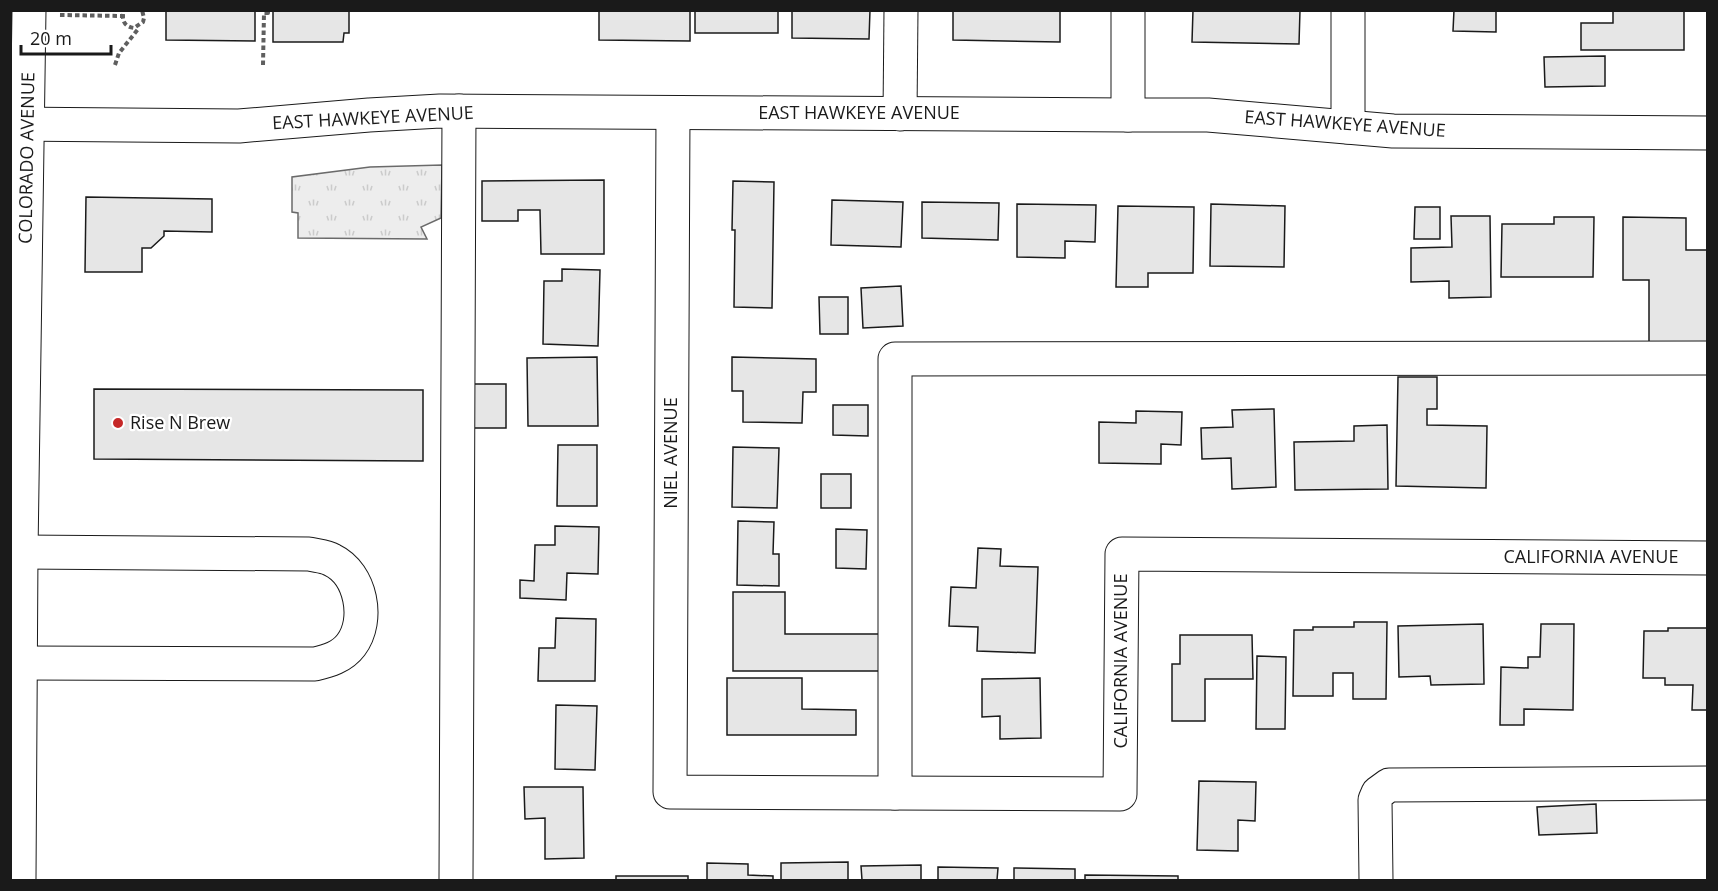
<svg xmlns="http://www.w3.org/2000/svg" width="1718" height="891" viewBox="0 0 1718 891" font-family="'Open Sans',sans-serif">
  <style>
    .grass { fill: url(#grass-tufts); stroke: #6a6a6a; stroke-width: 1.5 }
    .building { fill: #e6e6e6; stroke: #1a1a1a; stroke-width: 1.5 }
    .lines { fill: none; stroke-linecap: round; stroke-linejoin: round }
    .minor-casing { stroke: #1a1a1a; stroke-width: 35 }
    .path { stroke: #5f5f5f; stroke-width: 4; stroke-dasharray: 4.5 3; stroke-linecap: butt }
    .minor { stroke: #fff; stroke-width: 33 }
    .poi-dot { fill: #c62828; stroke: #fff; stroke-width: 2 }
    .labels { text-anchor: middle; stroke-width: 4.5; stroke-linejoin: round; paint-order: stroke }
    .street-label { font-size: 18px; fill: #1a1a1a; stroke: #fff }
    .poi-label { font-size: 18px; fill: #1a1a1a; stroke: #fff; text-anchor: start }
  </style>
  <defs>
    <pattern id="grass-tufts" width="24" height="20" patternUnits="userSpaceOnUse" patternTransform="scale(1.5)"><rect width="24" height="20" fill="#ededed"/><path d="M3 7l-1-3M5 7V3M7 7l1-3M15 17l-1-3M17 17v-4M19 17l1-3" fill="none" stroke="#cbcbcb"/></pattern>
  </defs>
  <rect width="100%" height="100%" fill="#fff"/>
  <path class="grass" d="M442 165 441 218 421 227 427 239 298 238V213L292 212V177L370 167Z"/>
  <g class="building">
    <path d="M166 10H255V41L166 40Z"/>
    <path d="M273 10H349V33H344L343 42H273Z"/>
    <path d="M599 10H690V41L599 40Z"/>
    <rect x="695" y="10" width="83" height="23"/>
    <path d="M792 10H870L869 39 792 38Z"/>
    <path d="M953 10H1060V42L953 40Z"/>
    <path d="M1193 10H1300L1299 44 1192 42Z"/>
    <path d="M1454 10H1496V32L1453 31Z"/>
    <path d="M1613 10H1684V50H1581V23H1613Z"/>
    <path d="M1605 56V86L1545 87 1544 57Z"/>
    <path d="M604 180V254H541L540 210H518V221H482V181Z"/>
    <path d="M733 181 774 182 772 308 734 307 735 230H732Z"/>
    <path d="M86 197 212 199V232L164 231V236L151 248H142V272H85Z"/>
    <path d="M832 200 903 202 901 247 831 245Z"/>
    <path d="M922 202 999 203 998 240 922 238Z"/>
    <path d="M1017 204 1096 205 1095 242 1065 241V258L1017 257Z"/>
    <path d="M1211 204 1285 206 1284 267 1210 266Z"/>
    <path d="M1118 206 1194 207 1193 273H1148V287H1116Z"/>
    <path d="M1415 207H1440V239H1414Z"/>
    <path d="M1451 216H1490L1491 297 1449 298V281L1411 282V248L1452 247Z"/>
    <path d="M1554 217H1594L1593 277H1501L1502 224H1554Z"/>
    <path d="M1623 217 1686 218V250H1708V342H1649V280H1623Z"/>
    <path d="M562 269 600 270 598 346 543 344 544 281H562Z"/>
    <path d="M901 286 903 326 863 328 861 288Z"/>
    <path d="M819 297H848V334H820Z"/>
    <path d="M597 357 598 426H528L527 358Z"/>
    <path d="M732 357 816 359V392H803L802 423 743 422V391H732Z"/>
    <path d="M1398 377H1437V409H1427V425L1487 426 1486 488 1396 486Z"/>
    <rect x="471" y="384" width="35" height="44"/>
    <path d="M94 389 423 390V461L94 459Z"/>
    <path d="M833 405H868V436L833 435Z"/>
    <path d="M1274 409 1276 487 1232 489 1231 458 1202 459 1201 428 1233 427 1232 410Z"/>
    <path d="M1136 411 1182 412 1181 445 1161 444V464L1099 463V422L1136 423Z"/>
    <path d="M1387 425 1388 489 1295 490 1294 442 1354 441V426Z"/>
    <path d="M558 445H597V506H557Z"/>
    <path d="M733 447 779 448 777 508 732 507Z"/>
    <rect x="821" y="474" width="30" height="34"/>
    <path d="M738 521 774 522 773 554H779V586L737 585Z"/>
    <path d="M555 526 599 527 598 574 567 573 566 600 520 598V580L534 581 535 545H555Z"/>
    <path d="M836 529 867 530 866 569 836 568Z"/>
    <path d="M978 548 1001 549 1000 566 1038 567 1035 653 977 651 978 627 949 626 951 587 976 588Z"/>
    <path d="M733 592H785V634H879V671H733Z"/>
    <path d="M556 618 596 619 595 681H538L539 648H555Z"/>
    <path d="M1354 622H1387L1386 699H1353V673H1333V696H1293L1294 630H1313V627H1354Z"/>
    <path d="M1483 624 1484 684 1431 685 1430 676 1399 677 1398 626Z"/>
    <path d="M1541 624H1574L1573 710 1524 709V725H1500L1501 667 1528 668V657H1540Z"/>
    <path d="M1668 628H1708V710H1692L1693 685H1665V678H1643L1644 631H1668Z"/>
    <path d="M1180 635H1252L1253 679H1205V721H1172V664H1180Z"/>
    <path d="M1257 656 1286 657 1285 729H1256Z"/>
    <path d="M727 678H802V709L856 710V735H727Z"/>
    <path d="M1040 678 1041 738 1000 739V716L982 717V679Z"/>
    <path d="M556 705 597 706 595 770 555 769Z"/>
    <path d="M1199 781 1256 782 1255 821 1238 820V851L1197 850Z"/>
    <path d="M524 787H583L584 858 545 859V818L525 819Z"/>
    <path d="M1596 804 1597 833 1539 835 1537 807Z"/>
    <path d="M848 862V880H781V863Z"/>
    <path d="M707 863 748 864V875L773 876V880H707Z"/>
    <path d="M921 865V880H862L861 866Z"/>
    <path d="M938 867 998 868 997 880H938Z"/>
    <path d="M1014 868 1075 869V880H1014Z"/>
    <path d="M1085 875 1178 876V880H1085Z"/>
    <rect x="616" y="876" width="72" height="4"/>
  </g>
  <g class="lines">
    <g class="minor-casing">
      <g id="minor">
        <path d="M1128 10V115"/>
        <path d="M673 113 670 792 1120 794 1122 554 1708 558"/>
        <path d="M900 114 901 10"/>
        <path d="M10 124 239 126 369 115 440 111 1128 115H1208L1393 131 1708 133"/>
        <path d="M1348 127V10"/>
        <path d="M20 663 315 664C328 661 342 657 351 645 370 620 361 574 332 560 325 556 317 556 309 554L21 552"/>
        <path d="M895 793V359L1708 358"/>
        <path d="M19 880 21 552 29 10"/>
        <path d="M456 880 459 111"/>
        <path d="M1376 880 1375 800 1378 793 1389 785 1708 783"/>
      </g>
    </g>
    <g class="path">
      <path d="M123 14C122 22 126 27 134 28L143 22 144 18 142 10"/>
      <path d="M60 15 123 16V10"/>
      <path d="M115 65 119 53 139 28"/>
      <path d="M263 65 264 13H268V10"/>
    </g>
    <use href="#minor" class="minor"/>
  </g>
  <circle class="poi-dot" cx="118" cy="423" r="6"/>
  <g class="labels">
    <g class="street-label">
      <text x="859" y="119">EAST HAWKEYE AVENUE</text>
      <text transform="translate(373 118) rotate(-3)" y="6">EAST HAWKEYE AVENUE</text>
      <text transform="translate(1345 124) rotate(4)" y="6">EAST HAWKEYE AVENUE</text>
      <text transform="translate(27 158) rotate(-89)" y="6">COLORADO AVENUE</text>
      <text transform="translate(671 453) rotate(-90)" y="6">NIEL AVENUE</text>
      <text x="1591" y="563">CALIFORNIA AVENUE</text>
      <text transform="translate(1121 661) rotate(-90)" y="6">CALIFORNIA AVENUE</text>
    </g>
    <g class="poi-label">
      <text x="130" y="429">Rise N Brew</text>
    </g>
  </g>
  <rect width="1718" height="891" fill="none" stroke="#1a1a1a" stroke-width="24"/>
  <path d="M21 45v9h90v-9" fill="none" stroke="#1a1a1a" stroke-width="3"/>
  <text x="30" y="45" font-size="18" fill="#1a1a1a" stroke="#ffffff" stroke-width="4.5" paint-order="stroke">20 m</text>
</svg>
